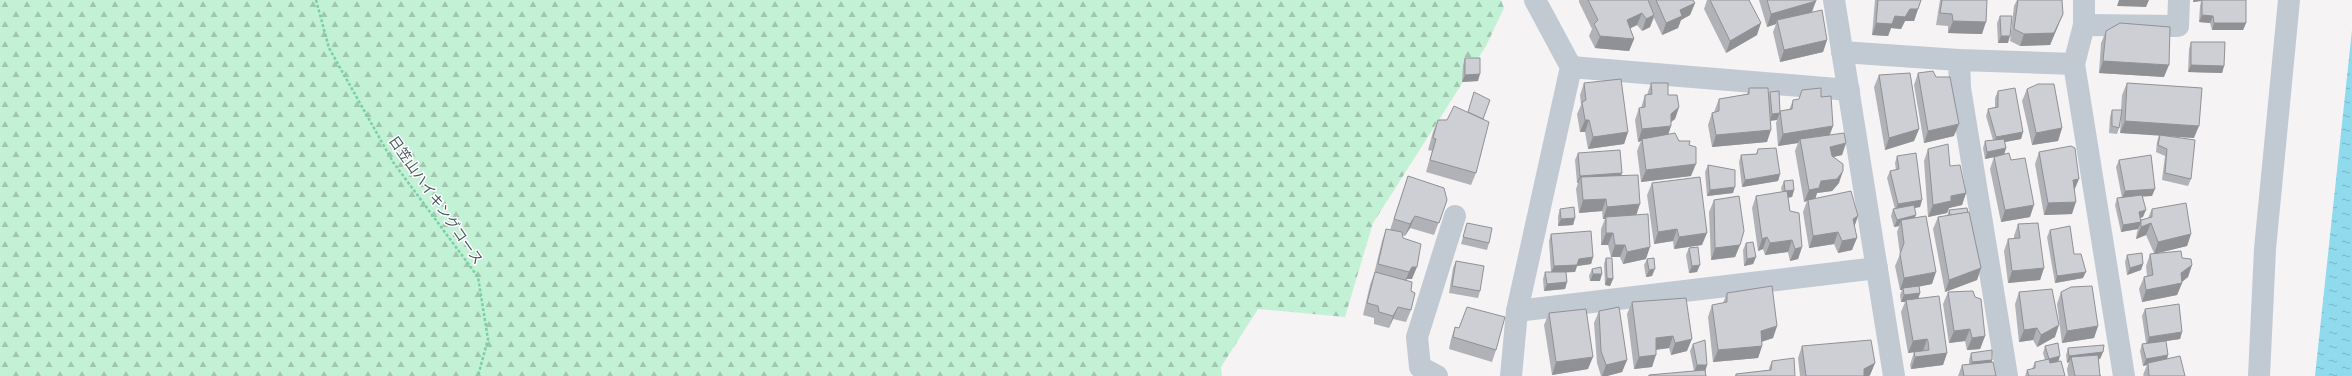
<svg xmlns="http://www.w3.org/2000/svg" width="2352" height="376" viewBox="0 0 2352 376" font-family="'Fira Sans','Noto Sans JP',sans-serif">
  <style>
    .forest { fill: url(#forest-firs) }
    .water { fill: url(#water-ripples) }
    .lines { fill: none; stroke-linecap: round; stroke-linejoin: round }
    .path { stroke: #7ad0a6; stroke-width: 2.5; stroke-dasharray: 3 2; stroke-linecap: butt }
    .minor { stroke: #c1cad2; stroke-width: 22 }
    .wall { fill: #b0b2b7 }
    .shaded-wall { fill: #909195 }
    .building { fill: #cdcfd5; stroke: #909195 }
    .labels { text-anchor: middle; stroke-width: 3; stroke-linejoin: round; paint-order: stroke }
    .street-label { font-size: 14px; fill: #4a5661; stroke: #fff }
  </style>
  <defs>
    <pattern id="forest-firs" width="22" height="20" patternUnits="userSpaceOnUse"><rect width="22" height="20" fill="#c3f1d5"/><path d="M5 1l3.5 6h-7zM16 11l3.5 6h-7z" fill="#a0c6b0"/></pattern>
    <pattern id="water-ripples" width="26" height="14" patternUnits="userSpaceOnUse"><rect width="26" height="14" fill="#90daee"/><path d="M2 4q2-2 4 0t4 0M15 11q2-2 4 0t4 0" fill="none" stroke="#78b4c4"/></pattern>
  </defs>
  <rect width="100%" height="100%" fill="#f5f3f3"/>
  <path class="forest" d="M0 0H1501L1504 8 1486 46 1373 223 1345 317 1258 309 1221 367 1222 376H0Z"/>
  <path class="water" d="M2352 30V376H2315Z"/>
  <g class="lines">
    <path class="path" d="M316 0 329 48 393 162 478 277 488 339 478 376"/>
    <g class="minor">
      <path d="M1834 0 1894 376"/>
      <path d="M2084 0V25L2074 64 2124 376"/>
      <path d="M2084 25 2178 26 2179 0"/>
      <path d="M1842 52 1959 60 2074 64"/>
      <path d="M1959 60 1960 88 2007 376"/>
      <path d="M1571 67 1849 90"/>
      <path d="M1517 311 1877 268"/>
      <path d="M1437 376 1420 367 1417 337 1455 216"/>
      <path d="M1511 376 1517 311 1571 67 1535 0"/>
      <path d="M2259 376 2265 249 2289 0"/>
    </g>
  </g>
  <g class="wall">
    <path d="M1579 0H1693L1695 3 1690 15 1681 20 1678 28 1662 35 1654 18 1650 27 1642 31 1637 25 1630 28 1634 39 1629 51 1595 48 1589 36 1592 29 1579 2Z"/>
    <path d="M1707 0H1749L1757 35 1726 53 1704 9Z"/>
    <path d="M1759 0H1816V1L1812 13 1827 40 1823 52 1780 62 1773 32 1776 24 1767 27Z"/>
    <path d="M1875 0H1921L1914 21H1905L1901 29 1891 28 1888 36 1872 35Z"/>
    <path d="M1940 0H1987L1982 34 1948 33V26L1936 25Z"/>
    <path d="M2017 0H2062L2058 26 2050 45 2020 46 2010 41 2014 6Z"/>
    <path d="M2193 0H2246V23L2243 30H2212L2210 23 2199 22 2200 6 2201 1 2193 2Z"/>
    <path d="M2000 16 2008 43H1998L1997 23Z"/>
    <path d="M2106 31 2164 77 2099 73 2101 43Z"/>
    <path d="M2191 42 2224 66 2222 73 2188 72 2189 49Z"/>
    <path d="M1465 58 1478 81 1462 82 1463 65Z"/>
    <path d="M1918 73 1954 136 1924 143 1914 85Z"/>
    <path d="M1879 75 1919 129 1914 141 1885 150 1874 87Z"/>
    <path d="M1584 83 1628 132 1624 144 1588 149 1585 132H1580L1577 114 1581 105 1580 95Z"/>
    <path d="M1651 83 1668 95 1679 107 1675 119 1671 122V126L1668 135 1689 145 1691 176 1641 182 1637 151 1641 141 1638 142 1635 120 1639 108H1641L1645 95H1647Z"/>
    <path d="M2127 83 2194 138 2170 136 2191 179 2188 186 2162 180 2165 156 2156 152 2157 142 2159 135 2120 133 2121 113 2119 128 2117 134 2109 133 2110 117 2112 110H2121L2122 95Z"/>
    <path d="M1749 88 1769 96 1770 92 1777 120H1770L1767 142 1712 147 1708 125 1712 113 1714 112 1719 99 1747 94Z"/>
    <path d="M2027 89 2062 128 2058 141 2032 145 2022 101Z"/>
    <path d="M1998 91 2023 132 2021 139 2005 142 2006 148 2004 155 2030 217 2001 222 1990 169 1994 157 1985 159 1983 148 1985 141 1993 140 1986 116 1988 109 1995 107V98Z"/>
    <path d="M1821 97 1833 126 1830 135 1846 143 1842 155 1833 157 1839 183 1832 191 1817 193 1815 198 1858 216 1854 226 1852 250 1838 253 1834 244 1809 248 1803 212 1807 201 1804 202 1795 151 1798 143 1778 146 1776 123 1780 111 1789 110 1793 100Z"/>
    <path d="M1483 119 1476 173 1471 185 1426 172 1432 151 1428 150 1433 132 1438 120Z"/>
    <path d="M1758 149 1780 174 1778 181 1742 187 1739 162 1741 155 1756 154Z"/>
    <path d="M1928 149 1950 166 1966 193 1962 205 1949 208 1947 213 1928 217 1924 161Z"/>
    <path d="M2039 152 2072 214 2044 215 2035 164Z"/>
    <path d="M1578 153 1621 175 1636 215 1646 259 1623 264 1620 257H1611L1608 245H1601V229L1605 219H1603L1602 211 1579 213 1576 189 1578 183H1577L1575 160Z"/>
    <path d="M1897 156 1922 200 1920 207 1914 208V218L1932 284 1919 286 1920 293 1918 298 1947 353 1943 365 1911 369 1910 365 1914 352 1920 351 1908 353 1901 312 1905 302H1901L1900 295 1902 290H1900L1895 266 1900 254 1897 232 1899 226 1894 227 1891 216 1893 209H1895L1887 178 1890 171 1896 170 1895 163Z"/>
    <path d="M2119 160 2152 196H2143V217L2140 218 2141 222 2148 218 2152 209 2191 234 2187 246 2158 253 2182 258 2192 265 2188 277 2182 282V283L2177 295 2142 302 2139 289 2144 277 2147 276 2146 266 2150 254 2154 253 2146 235 2136 239 2137 232 2138 229 2121 232 2115 205 2117 198H2122L2116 167Z"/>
    <path d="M1708 165 1733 193 1707 196 1705 172Z"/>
    <path d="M1408 176 1447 200 1434 235 1410 228 1405 236 1402 235 1412 279H1407L1406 281 1411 291V310L1406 322 1393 319 1389 328 1374 324V318L1363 315 1370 285 1374 274 1382 241 1386 229 1390 230Z"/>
    <path d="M1784 181 1794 190 1792 197 1788 198 1790 211 1802 247 1798 259 1790 261 1788 252 1765 255 1763 249 1758 251 1752 208 1756 196 1782 192 1781 188Z"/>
    <path d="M1652 183 1702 245 1674 249 1673 241 1654 244 1647 195Z"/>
    <path d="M1714 200 1740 245 1735 257 1711 260 1709 212Z"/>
    <path d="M1560 209 1575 218 1573 225 1558 226V216Z"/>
    <path d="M1949 210 1968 213 1981 268 1977 280 1945 292 1933 229 1938 217 1947 216Z"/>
    <path d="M1467 223 1489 243 1487 250 1461 244Z"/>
    <path d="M2018 224 2044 268 2040 280 2008 283 2004 251 2008 239H2014V236Z"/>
    <path d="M2050 230 2074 254 2083 278 2055 283 2047 237Z"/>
    <path d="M1551 234 1593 257 1591 264 1577 266 1575 272H1566L1567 282 1565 289 1544 291 1543 279 1545 272H1551L1549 241Z"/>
    <path d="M1746 243 1756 257 1753 264 1744 266 1743 250Z"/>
    <path d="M1689 248 1697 272 1689 273 1686 255Z"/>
    <path d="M2127 255 2143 264 2141 270 2127 275 2125 262Z"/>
    <path d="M1606 258 1613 279 1610 286 1605 285 1604 264Z"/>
    <path d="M1647 259 1652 276 1646 277 1644 265Z"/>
    <path d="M1456 261 1480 291 1478 298 1449 293 1453 268Z"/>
    <path d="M1592 269 1600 281H1590L1589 276Z"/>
    <path d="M1948 292 1985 336 1980 349 1967 350 1965 341 1949 343 1943 304Z"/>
    <path d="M2019 292 2055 337 2037 347 2033 340 2019 342 2015 304Z"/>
    <path d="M2061 292 2098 326 2094 338 2062 343 2057 304Z"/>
    <path d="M1727 293 1777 326 1773 338 1762 342V346L1758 358 1713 362 1708 317 1712 305 1723 303Z"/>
    <path d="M1686 298 1687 351 1671 355 1669 348 1656 350 1652 367 1634 369 1627 314 1632 302Z"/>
    <path d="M2145 309 2182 332 2180 339 2157 342 2168 355 2167 359 2185 376H2144L2143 375 2147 365 2143 366 2140 351 2142 344 2146 343 2142 316Z"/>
    <path d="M1599 311 1627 360 1622 372 1607 376H1601L1597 363 1594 323Z"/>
    <path d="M1549 313 1588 369 1552 375 1544 325Z"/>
    <path d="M1455 327 1496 350 1492 362 1449 349 1451 339Z"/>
    <path d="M1693 344 1707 365 1705 371 1706 376H1648L1649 375 1694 371 1690 351Z"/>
    <path d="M1802 346 1875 363 1870 375 1869 376H1800L1798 358Z"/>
    <path d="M2045 346 2058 362 2065 376H2025L2027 370 2032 369 2035 362 2045 360 2043 353Z"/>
    <path d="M2068 348 2103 352 2100 359H2098L2100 376H2101H2068L2067 369 2069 362 2067 363 2066 355Z"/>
    <path d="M1971 353 1992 360V362L1996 376H1958L1962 365 1969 364V360Z"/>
    <path d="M1772 361 1795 376H1735L1736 374 1769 370V368Z"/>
  </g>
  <g class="shaded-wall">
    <path d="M2119 0H2149L2146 7 2117 6Z"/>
    <path d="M2194 0H2202L2201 1 2193 2Z"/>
    <path d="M1816 1 1811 13 1777 20 1776 24 1767 27 1771 14Z"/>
    <path d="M1695 3 1690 15 1681 20 1678 28 1662 35 1666 23 1680 10Z"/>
    <path d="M1910 9H1918L1914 21H1905L1901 29 1891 28 1888 36 1872 35 1876 23 1895 16Z"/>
    <path d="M1642 13 1637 25 1623 32 1627 20Z"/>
    <path d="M2063 14 2058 26 2050 45 2020 46 2024 34Z"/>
    <path d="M1654 15 1650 27 1642 31 1646 19Z"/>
    <path d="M2202 15 2213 16 2210 23 2199 22Z"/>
    <path d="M1953 21 1986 22 1982 34 1948 33Z"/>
    <path d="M1761 23 1757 35 1726 53 1730 41Z"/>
    <path d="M2214 23H2246L2243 30H2212Z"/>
    <path d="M1600 36 1634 39 1629 51 1595 48Z"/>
    <path d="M2001 36H2010L2008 43H1998Z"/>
    <path d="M1827 40 1823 52 1780 62 1784 50Z"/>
    <path d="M2103 61 2169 65 2164 77 2099 73Z"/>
    <path d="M2191 65 2224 66 2222 73 2188 72Z"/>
    <path d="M1480 74 1478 81 1462 82 1465 75Z"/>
    <path d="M1679 107 1675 119 1666 126 1671 114Z"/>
    <path d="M1780 113 1777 120 1770 121 1772 114Z"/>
    <path d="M1585 120H1589L1585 132H1580Z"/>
    <path d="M2125 121 2199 126 2194 138 2120 133Z"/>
    <path d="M1959 124 1954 136 1924 143 1928 131Z"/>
    <path d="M1671 126 1667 138 1642 139 1641 141 1638 142 1642 129Z"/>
    <path d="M1833 126 1828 138 1800 139 1798 143 1778 146 1783 134Z"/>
    <path d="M2062 128 2058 141 2032 145 2036 133Z"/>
    <path d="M1919 129 1914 141 1885 150 1889 138Z"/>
    <path d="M1771 130 1767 142 1712 147 1716 135Z"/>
    <path d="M1628 132 1624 144 1588 149 1593 137Z"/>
    <path d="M2023 132 2021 139 1994 144 1996 137Z"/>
    <path d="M1846 143 1842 155 1825 159 1830 147Z"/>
    <path d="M2006 148 2004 155 1985 159 1987 152Z"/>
    <path d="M1696 164 1691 176 1641 182 1646 170Z"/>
    <path d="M1843 171 1839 183 1832 191 1817 193 1815 200H1808L1807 201 1804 202 1809 190 1821 181Z"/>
    <path d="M1622 173 1620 180 1581 177 1578 183H1577L1580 176Z"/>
    <path d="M1780 174 1778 181 1742 187 1745 180Z"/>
    <path d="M2079 179 2074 191 2073 180Z"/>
    <path d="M1735 187 1733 193 1707 196 1710 190Z"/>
    <path d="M2155 189 2152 196 2122 198 2125 191Z"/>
    <path d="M1794 190 1792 197 1782 198 1785 191Z"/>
    <path d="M1966 193 1962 205 1949 208 1947 213 1928 217 1933 205 1951 196Z"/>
    <path d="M1606 199 1602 211 1579 213 1583 200Z"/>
    <path d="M1922 200 1920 207 1895 211 1898 204Z"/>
    <path d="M2076 202 2072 214 2044 215 2048 203Z"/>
    <path d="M1640 204 1636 216 1606 217 1605 219H1603L1607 207Z"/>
    <path d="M2034 205 2030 217 2001 222 2005 210Z"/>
    <path d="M2146 210 2143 217 2137 219 2139 212Z"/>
    <path d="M1916 215 1913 222 1901 220 1899 226 1894 227 1897 220Z"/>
    <path d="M1415 216 1410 228 1405 236 1410 224Z"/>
    <path d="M1858 216 1854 228 1853 219Z"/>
    <path d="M1575 218 1573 225 1558 226 1561 219Z"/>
    <path d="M2141 222 2138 229 2121 232 2123 225Z"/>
    <path d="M2151 223 2146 235 2136 239 2141 227Z"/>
    <path d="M1677 229 1673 241 1654 244 1658 232Z"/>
    <path d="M1838 232 1834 244 1809 248 1813 236Z"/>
    <path d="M1606 233H1613L1608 245H1601Z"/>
    <path d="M1707 233 1702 245 1674 249 1679 237Z"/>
    <path d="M2191 234 2187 246 2154 254 2158 242Z"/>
    <path d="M1767 237 1763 249 1758 251 1762 239Z"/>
    <path d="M1857 238 1852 250 1838 253 1842 241Z"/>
    <path d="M1792 240 1788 252 1765 255 1770 243Z"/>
    <path d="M1615 245H1625L1620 257H1611Z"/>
    <path d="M1740 245 1735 257 1711 260 1715 248Z"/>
    <path d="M1650 247 1646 259 1623 264 1627 252Z"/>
    <path d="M1802 247 1798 259 1790 261 1795 249Z"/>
    <path d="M1593 257 1591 264 1577 266 1575 272 1551 273 1554 266 1579 259Z"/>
    <path d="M1756 257 1753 264 1744 266 1747 259Z"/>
    <path d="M2143 264 2141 270 2127 275 2130 268Z"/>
    <path d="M1700 265 1697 272 1689 273 1692 266Z"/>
    <path d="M2192 265 2188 277 2179 284 2182 283 2177 295 2142 302 2146 290 2181 273Z"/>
    <path d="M1412 267H1417L1412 279H1407L1404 284 1409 272Z"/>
    <path d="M1981 268 1977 280 1945 292 1949 280Z"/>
    <path d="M2044 268 2040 280 2008 283 2012 271Z"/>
    <path d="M1655 269 1652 276 1646 277 1649 270Z"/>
    <path d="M1936 272 1932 284 1903 290V288L1902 290H1900L1904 278Z"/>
    <path d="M2086 272 2083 278 2055 283 2057 276Z"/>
    <path d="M1593 274H1602L1600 281H1590Z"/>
    <path d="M1607 278 1613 279 1610 286 1605 285Z"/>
    <path d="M1567 282 1565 289 1544 291 1547 284Z"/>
    <path d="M1920 293 1918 300H1906L1905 302H1901L1904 295Z"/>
    <path d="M1398 307 1393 319 1389 328 1393 316Z"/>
    <path d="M2059 325 2055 337 2037 347 2041 335Z"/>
    <path d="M1777 326 1773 338 1757 343 1761 331Z"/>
    <path d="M2098 326 2094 338 2062 343 2067 331Z"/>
    <path d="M2037 328 2033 340 2019 342 2024 330Z"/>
    <path d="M1970 329 1965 341 1949 343 1954 331Z"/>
    <path d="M2182 332 2180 339 2147 344 2149 337Z"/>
    <path d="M1673 336 1669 348 1652 350 1656 338Z"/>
    <path d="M1985 336 1980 349 1967 350 1972 338Z"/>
    <path d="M1692 339 1687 351 1671 355 1675 343Z"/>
    <path d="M1927 339 1923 351 1908 353 1913 341Z"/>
    <path d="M1762 346 1758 358 1713 362 1718 350Z"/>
    <path d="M2103 352 2100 359 2072 362 2071 357 2069 362 2067 363 2069 356Z"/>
    <path d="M1947 353 1943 365 1911 369 1915 357Z"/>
    <path d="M1656 355 1652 367 1634 369 1639 357Z"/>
    <path d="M2168 355 2166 362 2148 363 2147 365 2143 366 2146 359Z"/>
    <path d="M2060 356 2058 363 2047 366 2049 359Z"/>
    <path d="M1593 357 1588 369 1552 375 1556 362Z"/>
    <path d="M1627 360 1622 372 1607 376H1602L1606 365Z"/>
    <path d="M1992 360 1990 367 1970 369 1972 362Z"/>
    <path d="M1875 363 1870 375 1869 376H1861L1864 369Z"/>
    <path d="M1697 365H1707L1705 372H1694Z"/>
  </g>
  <g class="building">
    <path d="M1588 0H1648L1654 15 1646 19 1642 13 1627 20 1634 39 1600 36 1594 24 1598 20Z"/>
    <path d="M1656 0H1693L1695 3 1680 10 1682 16 1666 23Z"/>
    <path d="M1710 0H1749L1761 23 1730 41Z"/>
    <path d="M1767 0H1816V1L1771 14Z"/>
    <path d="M1878 0H1921L1918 9H1910L1905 17 1895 16 1892 24 1876 23Z"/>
    <path d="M1942 0H1987L1986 22 1953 21 1952 14 1940 13Z"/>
    <path d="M2018 0H2062L2063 14 2054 33 2024 34 2014 29Z"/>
    <path d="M2202 0H2246V23H2214L2213 16 2202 15Z"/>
    <path d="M1822 10 1827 40 1784 50 1777 20Z"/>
    <path d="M2000 16H2012L2010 36H2001Z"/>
    <path d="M2120 23 2170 27 2169 65 2103 61 2106 31Z"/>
    <path d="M2191 42H2225L2224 66 2191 65Z"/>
    <path d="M1465 58H1480V74L1465 75Z"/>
    <path d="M1933 71 1936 77H1950L1959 124 1928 131 1918 73Z"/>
    <path d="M1910 73 1919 129 1889 138 1879 75Z"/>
    <path d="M1621 79 1628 132 1593 137 1589 120H1585L1582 102 1586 100 1584 83Z"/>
    <path d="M1651 83H1668V95H1677L1679 107 1671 114V126L1642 129 1639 108 1645 107V95L1652 94Z"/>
    <path d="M2127 83 2202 88 2199 126 2125 121Z"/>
    <path d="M2038 84H2054L2062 128 2036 133 2027 89Z"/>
    <path d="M1749 88H1768L1771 130 1716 135 1712 113 1719 111V99L1749 94Z"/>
    <path d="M1821 88V97L1831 96 1833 126 1783 134 1780 111 1792 109 1793 100 1799 99 1802 90Z"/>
    <path d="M2015 88 2023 132 1996 137 1988 109 1998 107V91Z"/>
    <path d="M1779 91 1780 113 1772 114 1770 92Z"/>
    <path d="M1474 92 1490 100 1483 119 1468 112Z"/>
    <path d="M1454 106 1489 122 1476 173 1430 160 1436 139 1433 138 1438 120H1447Z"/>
    <path d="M2112 110H2122L2119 128 2112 126Z"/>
    <path d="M1675 133 1679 141H1690L1689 145 1696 147V164L1646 170 1642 139Z"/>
    <path d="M1844 133 1846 143 1830 147 1832 156 1843 164V171L1837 179 1821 181 1819 188 1809 190 1800 139Z"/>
    <path d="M2160 135 2195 140 2191 179 2165 173 2167 149 2158 145Z"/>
    <path d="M2004 139 2006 148 1987 152 1985 141Z"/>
    <path d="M1948 144 1950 166 1960 165 1966 193 1951 196V201L1933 205 1928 149Z"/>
    <path d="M2071 146 2075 148 2079 179 2073 180 2076 202 2048 203 2039 152Z"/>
    <path d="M1776 148 1780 174 1745 180 1741 155 1757 154 1758 149Z"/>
    <path d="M1620 150 1622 173 1580 176 1578 153Z"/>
    <path d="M1916 153 1922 200 1898 204 1890 171 1899 169 1897 156Z"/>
    <path d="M2009 153 2011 160 2025 158 2034 205 2005 210 1994 157Z"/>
    <path d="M2151 155 2155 189 2125 191 2119 160Z"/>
    <path d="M1708 165 1735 170V187L1710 190Z"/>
    <path d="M1638 175 1640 204 1607 207 1606 199 1583 200 1581 177Z"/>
    <path d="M1408 176 1444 188 1447 200 1439 223 1415 216 1410 224 1394 219Z"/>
    <path d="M1700 177 1707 233 1679 237 1677 229 1658 232 1652 183Z"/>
    <path d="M1793 180 1794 190 1785 191 1784 181Z"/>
    <path d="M1787 191 1790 211 1799 213 1802 247 1795 249 1792 240 1770 243 1767 237 1762 239 1756 196Z"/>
    <path d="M1851 191 1858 216 1853 219 1857 238 1842 241 1838 232 1813 236 1808 200Z"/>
    <path d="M2142 195 2146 210 2139 212 2141 222 2123 225 2117 198Z"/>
    <path d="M1739 196 1744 231 1740 245 1715 248 1714 200Z"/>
    <path d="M2186 203 2191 234 2158 242 2151 223 2141 227V220L2152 217V209Z"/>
    <path d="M1914 205 1916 215 1897 220 1893 209Z"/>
    <path d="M1574 207 1575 218 1561 219 1560 209Z"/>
    <path d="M1967 208 1968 213 1950 215 1949 210Z"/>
    <path d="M1969 212 1981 268 1949 280 1938 217Z"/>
    <path d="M1648 214 1650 247 1627 252 1625 245H1615L1613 233H1606V217Z"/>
    <path d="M1926 216 1936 272 1904 278 1900 254 1904 243 1901 220Z"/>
    <path d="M1467 223 1492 228 1489 243 1463 237Z"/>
    <path d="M2038 223 2044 268 2012 271 2008 239 2020 238 2018 224Z"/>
    <path d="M2070 226 2074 254H2081L2086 272 2057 276 2050 230Z"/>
    <path d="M1386 229 1402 232 1403 238 1421 244 1417 267H1412L1409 272 1378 264Z"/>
    <path d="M1591 231 1593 257 1579 259 1577 265 1554 266 1551 234Z"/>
    <path d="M1753 242 1756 257 1747 259 1746 243Z"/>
    <path d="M1698 247 1700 265 1692 266 1689 248Z"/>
    <path d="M2181 251 2182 258 2191 259 2192 265 2181 273 2182 283 2146 290 2144 277 2153 275 2150 254Z"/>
    <path d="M2142 253 2143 264 2130 268 2127 255Z"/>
    <path d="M1606 258H1612L1613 279 1607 278Z"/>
    <path d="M1654 258 1655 269 1649 270 1647 259Z"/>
    <path d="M1456 261 1484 266 1480 291 1452 286Z"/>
    <path d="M1601 267 1602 274H1593L1592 269Z"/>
    <path d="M1375 272 1412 282 1411 291 1415 293 1411 310 1398 307 1393 316 1379 312 1378 306 1367 303Z"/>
    <path d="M1545 272H1566L1567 282 1547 284Z"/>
    <path d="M1772 286 1777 326 1761 331 1762 346 1718 350 1712 305 1727 302V293Z"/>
    <path d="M1919 286 1920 293 1904 295 1903 288Z"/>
    <path d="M2092 286 2098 326 2067 331 2061 292 2071 287Z"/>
    <path d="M2052 289 2059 325 2041 335 2037 328 2024 330 2019 292Z"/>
    <path d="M1973 291 1975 297 1981 299 1985 336 1972 338 1970 329 1954 331 1948 292Z"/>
    <path d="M1939 296 1947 353 1915 357 1914 352 1929 350 1928 341 1927 339 1913 341 1906 300Z"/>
    <path d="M1686 298 1692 339 1675 343 1673 336 1656 338V355L1639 357 1632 302Z"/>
    <path d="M2179 304 2182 332 2149 337 2145 309Z"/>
    <path d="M1467 307 1505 317 1496 350 1453 337 1455 327 1459 328Z"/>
    <path d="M1619 307 1627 360 1606 365 1601 351 1599 311Z"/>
    <path d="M1586 309 1593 357 1556 362 1549 313Z"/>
    <path d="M1705 340 1707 365H1697L1693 344Z"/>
    <path d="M1871 340 1875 363 1864 369V376H1806L1802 346Z"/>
    <path d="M2166 341 2168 355 2146 359 2142 344Z"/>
    <path d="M2058 343 2060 356 2049 359 2045 346Z"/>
    <path d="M2104 345 2103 352 2069 356 2068 348Z"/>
    <path d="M1992 350V360L1972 362 1971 353Z"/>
    <path d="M2098 355 2100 376H2101H2075L2071 357Z"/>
    <path d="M2180 356 2185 376H2149L2148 363Z"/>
    <path d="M1794 358 1795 376H1736V374L1771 370 1772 361Z"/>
    <path d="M2049 359 2050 363 2061 361 2065 376H2029L2027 370 2035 368V362Z"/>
    <path d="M1993 362 1996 376H1964L1962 365Z"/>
    <path d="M1705 370 1706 376H1649V375Z"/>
  </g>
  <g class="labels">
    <g class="street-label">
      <text transform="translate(436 200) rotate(55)" y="5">日笠山ハイキングコース</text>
    </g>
  </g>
</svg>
